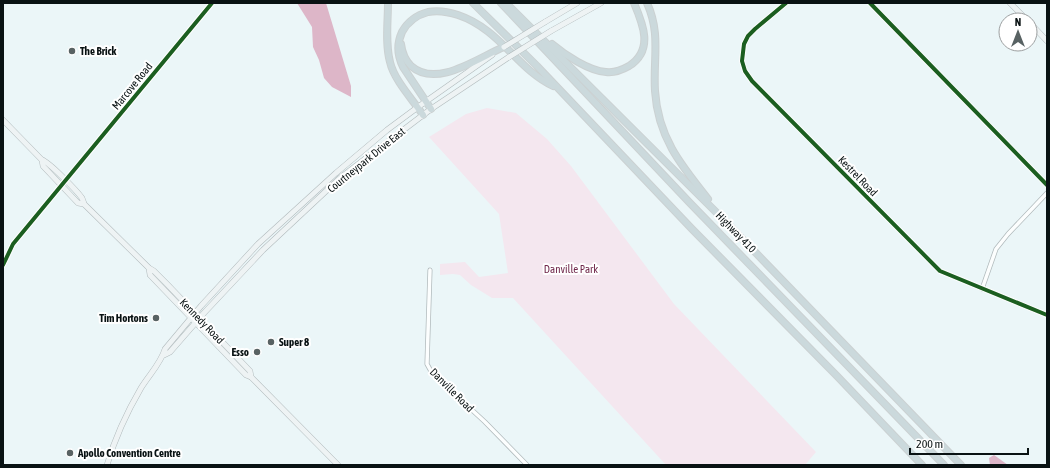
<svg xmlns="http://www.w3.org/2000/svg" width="1050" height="468" viewBox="0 0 1050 468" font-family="'Asap Condensed',sans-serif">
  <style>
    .green { fill: #f4e7ef }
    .water { fill: #ddb6c8 }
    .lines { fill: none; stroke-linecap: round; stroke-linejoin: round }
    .street-casing { stroke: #b1babc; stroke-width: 5 }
    .secondary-casing { stroke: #b1babc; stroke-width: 6 }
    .highway-casing { stroke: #cbd1d2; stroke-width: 8 }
    .street { stroke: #fcfefe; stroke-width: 3.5 }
    .secondary { stroke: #eef3f4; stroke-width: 5 }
    .highway { stroke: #cbd9dc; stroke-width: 6 }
    .secondary-bridge-casing { stroke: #b1babc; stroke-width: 6; stroke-linecap: butt }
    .secondary-bridge { stroke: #eef3f4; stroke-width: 5 }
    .cycleway-casing { stroke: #fff; stroke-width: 6 }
    .cycleway { stroke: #1b5e20; stroke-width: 4 }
    .poi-dot { fill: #586263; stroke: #fff; stroke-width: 1.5 }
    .labels { text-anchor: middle; stroke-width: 4; stroke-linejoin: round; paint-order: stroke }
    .poi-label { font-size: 11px; font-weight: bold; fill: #091213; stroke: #fff; text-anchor: start }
    .street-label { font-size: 11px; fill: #091213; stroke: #fff }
    .park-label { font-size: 11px; fill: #70284b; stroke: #fff }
  </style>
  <rect width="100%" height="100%" fill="#ebf6f8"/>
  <path class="green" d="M487 108 516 113 547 139 571 166 674 304 816 452 805 465H666L513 298H492L471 285 460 275 453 274 440 275V264L465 262 479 277 508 273 499 214 429 137 466 114Z"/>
  <g class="water">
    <path d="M297 3H326L351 86V97L332 87 324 78 319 60 313 47 312 27Z"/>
    <path d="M994 455 1008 465H990L989 458Z"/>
  </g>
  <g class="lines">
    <g class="street-casing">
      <g id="street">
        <path d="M786 3 755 29 748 36 744 44 742 61 745 71 752 81 940 271 1047 315"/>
        <path d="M870 3 1047 185"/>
        <path d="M3 265 13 244 212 3"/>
        <path d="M430 270 427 364 432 373 485 422 527 465"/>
        <path d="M982 289 996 249 1008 234 1047 193"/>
      </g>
    </g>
    <g class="secondary-casing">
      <g id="secondary">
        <path d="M1010 3 1027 20"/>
        <path d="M545 22 577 3"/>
        <path d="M1030 23 1047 41"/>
        <path d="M551 31 601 3"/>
        <path d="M3 120 42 160C49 162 77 191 82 198 82 198 84 203 84 204L149 268 154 271 167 284 250 371 251 377"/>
        <path d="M42 160 43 166 78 203 84 204"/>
        <path d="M149 268 150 275 246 375 251 377 338 465"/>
        <path d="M164 355 170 352 204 313 263 250 340 178 431 109 509 57"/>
        <path d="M107 465C115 438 127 412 141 388 149 375 161 363 165 349L201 306 258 244 336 173 387 130 418 107 492 55"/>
      </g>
    </g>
    <g class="highway-casing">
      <g id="highway">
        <path d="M388 3C388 22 385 43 390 62 394 80 413 100 423 115"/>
        <path d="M473 3 537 66 692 229 837 376 922 465"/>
        <path d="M501 3 689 202 944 465"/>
        <path d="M506 3 727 223 961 465"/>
        <path d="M647 3C661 34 653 58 655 91 658 137 680 164 708 199"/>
        <path d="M401 44C402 52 405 60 411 66 437 89 479 57 504 47"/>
        <path d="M552 44C565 55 589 71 606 72 614 73 622 70 629 66 654 50 643 24 634 3"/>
        <path d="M431 109 403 67C397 55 397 43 402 32 408 21 417 15 428 12 438 10 449 12 458 15 500 29 517 69 553 86"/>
      </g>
    </g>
    <use href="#street" class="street"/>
    <use href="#secondary" class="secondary"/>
    <use href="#highway" class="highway"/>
    <g class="secondary-bridge-casing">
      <g id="secondary-bridge">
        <path d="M504 47 545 22"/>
        <path d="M509 57 551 31"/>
      </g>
    </g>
    <use href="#secondary-bridge" class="secondary-bridge"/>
    <g class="cycleway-casing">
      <g id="cycleway">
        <path d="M786 3 755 29 748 36 744 44 742 61 745 71 752 81 940 271 1047 315"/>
        <path d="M870 3 1047 185"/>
        <path d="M3 265 13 244 212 3"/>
      </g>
    </g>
    <use href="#cycleway" class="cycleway"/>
  </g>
  <g class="poi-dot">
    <circle cx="72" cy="51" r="4"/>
    <circle cx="156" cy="318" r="4"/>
    <circle cx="271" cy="342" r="4"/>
    <circle cx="257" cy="352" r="4"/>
    <circle cx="70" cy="453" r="4"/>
  </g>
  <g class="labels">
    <g class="poi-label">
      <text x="80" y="55">The Brick</text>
      <text x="148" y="322" text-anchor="end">Tim Hortons</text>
      <text x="279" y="346">Super 8</text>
      <text x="249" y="356" text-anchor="end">Esso</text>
      <text x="78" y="457">Apollo Convention Centre</text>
    </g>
    <g class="street-label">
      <text transform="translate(132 86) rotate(-51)" y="4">Marcove Road</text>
      <text transform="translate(366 160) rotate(-39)" y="4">Courtneypark Drive East</text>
      <text transform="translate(858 176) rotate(46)" y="4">Kestrel Road</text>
      <text transform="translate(736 232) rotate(46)" y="4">Highway 410</text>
      <text transform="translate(202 321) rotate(46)" y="4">Kennedy Road</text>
      <text transform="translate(452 390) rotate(45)" y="4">Danville Road</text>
    </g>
    <g class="park-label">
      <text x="571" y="273">Danville Park</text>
    </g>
  </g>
  <rect width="1050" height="468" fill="none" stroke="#091213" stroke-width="8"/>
  <g transform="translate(1018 32)"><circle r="19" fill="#ffffff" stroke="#9da0a1"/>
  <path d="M0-3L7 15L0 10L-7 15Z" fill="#586263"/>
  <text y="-6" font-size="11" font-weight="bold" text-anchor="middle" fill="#091213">N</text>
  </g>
  <path d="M910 448v6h118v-6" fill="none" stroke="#091213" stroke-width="2"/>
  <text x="916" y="448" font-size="12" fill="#091213" stroke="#ffffff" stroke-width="3" paint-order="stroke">200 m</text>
</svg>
